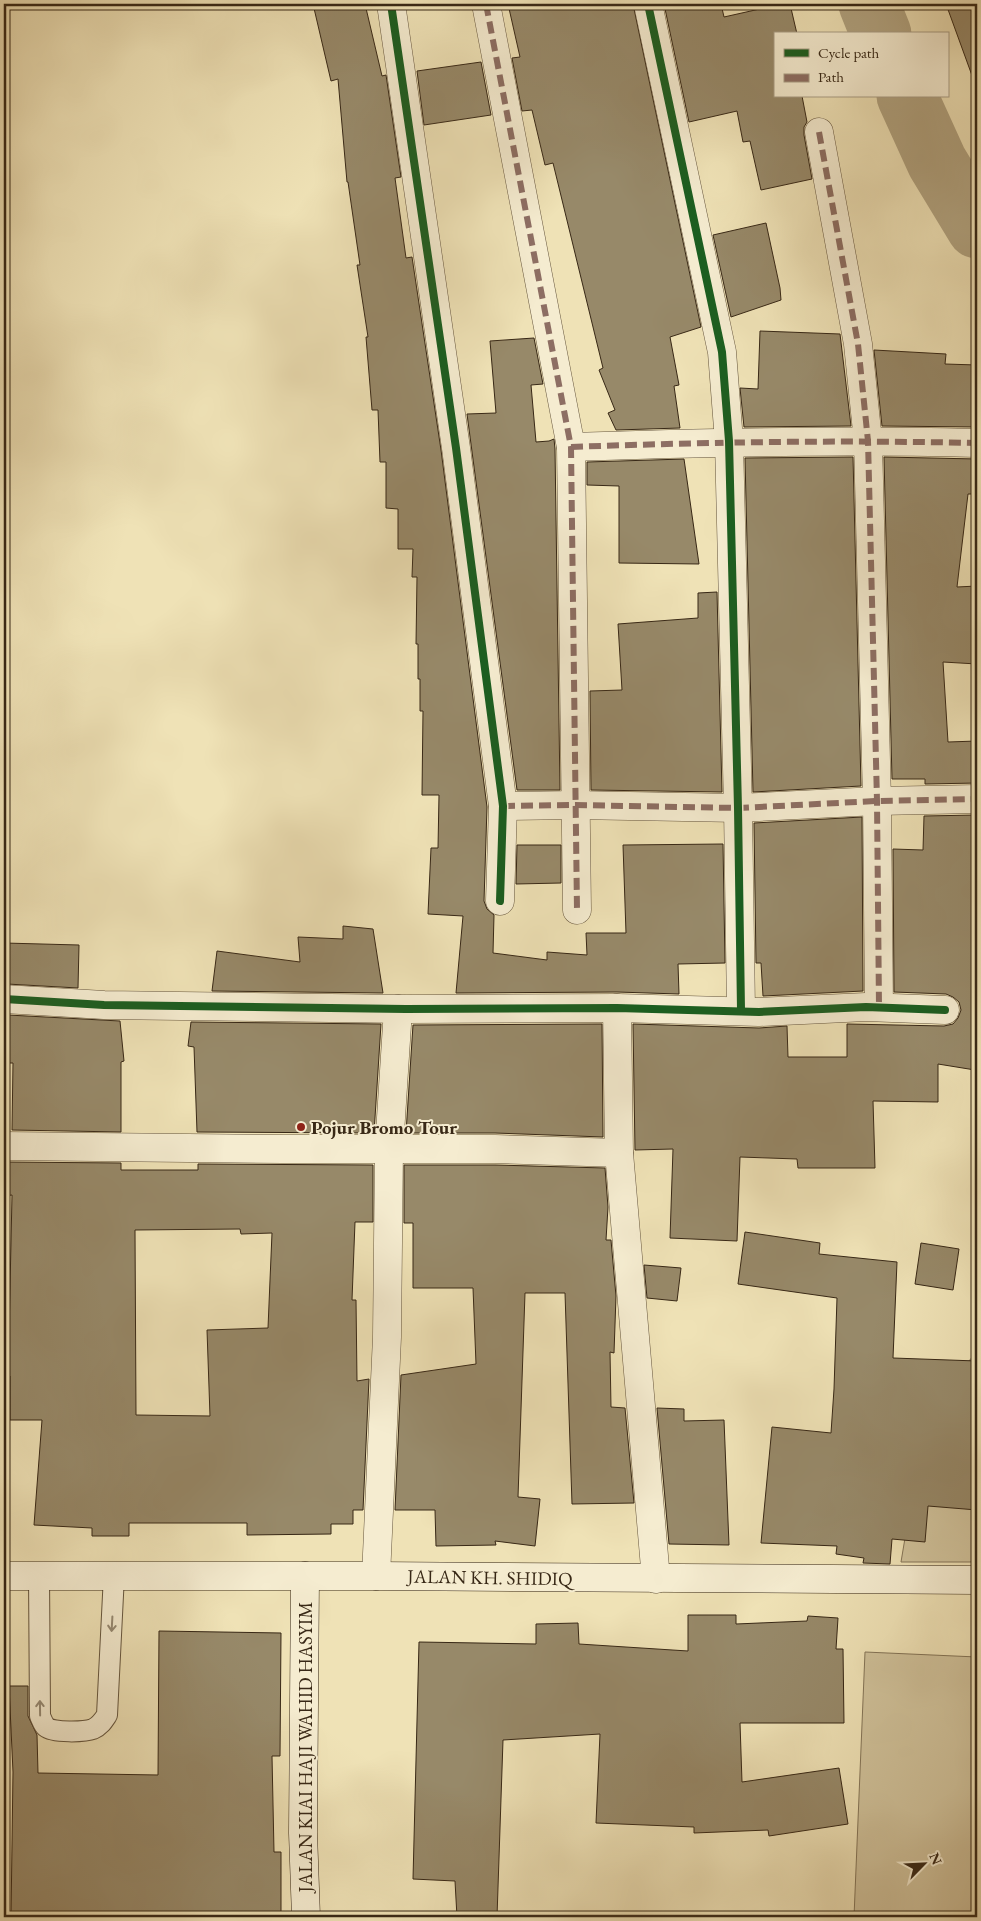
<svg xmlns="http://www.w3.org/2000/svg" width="981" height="1921" viewBox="0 0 981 1921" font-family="'EB Garamond',serif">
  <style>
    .green { fill: #d0c29b; stroke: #847558 }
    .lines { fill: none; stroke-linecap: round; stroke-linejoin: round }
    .river { stroke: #b1a380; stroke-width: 61 }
    .building { fill: #978969; stroke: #382816; fill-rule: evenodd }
    .lane-casing { stroke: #66563e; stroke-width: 22 }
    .street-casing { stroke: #66563e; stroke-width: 29 }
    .secondary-casing { stroke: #382816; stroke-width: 29 }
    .lane { stroke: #f5ecd0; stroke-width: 20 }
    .street { stroke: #f5ecd0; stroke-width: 28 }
    .secondary { stroke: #f5ecd0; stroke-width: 28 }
    .quiet { stroke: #8d6e63; stroke-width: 6; stroke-dasharray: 12 6; stroke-linecap: butt }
    .cycleway-casing { stroke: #f5ecd0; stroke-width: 11 }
    .cycleway { stroke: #1b5e20; stroke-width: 8 }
    .oneway { stroke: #968a73 }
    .poi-dot { fill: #8f2418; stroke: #f5ecd0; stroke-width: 2 }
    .labels { text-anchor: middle; stroke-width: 4; stroke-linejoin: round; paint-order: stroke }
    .poi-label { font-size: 19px; font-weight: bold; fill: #382816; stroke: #f5ecd0; text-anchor: start }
    .street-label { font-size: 19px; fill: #382816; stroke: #f5ecd0 }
  </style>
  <rect width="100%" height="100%" fill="#efe2b6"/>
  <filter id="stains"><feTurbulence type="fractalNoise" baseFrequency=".004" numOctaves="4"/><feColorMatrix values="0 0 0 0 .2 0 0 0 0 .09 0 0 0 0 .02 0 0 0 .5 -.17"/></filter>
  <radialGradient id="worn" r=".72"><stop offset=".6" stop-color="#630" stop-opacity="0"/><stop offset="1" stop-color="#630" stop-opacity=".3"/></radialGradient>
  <g class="green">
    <path d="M977 1352V1542L971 1562H901L927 1407Z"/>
    <path d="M865 1652 977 1657V1917H854Z"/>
  </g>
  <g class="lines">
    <g class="river">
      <path d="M869 4 881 34"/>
      <path d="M907 96 937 162 977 228"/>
    </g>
  </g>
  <g class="building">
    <path d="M313 4H365L382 76 386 75 401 177 395 178 406 258 412 257 441 450 487 807 484 901 487 909 494 915 493 953 547 960V952L587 955 586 933H626L623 845 723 844 725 963 678 964 679 994 617 992 456 993 463 916 428 914 431 848H438L439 795H422L423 711H420V679H418V644H416L417 577H412L413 549H398V509L386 508V462H380L378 410H372L366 337H368L357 265H360L348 182H347L338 79 331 81Z"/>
    <path d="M508 4H633L701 327 670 337 679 385 674 386 680 428 616 430 608 413 615 410 599 370 603 368 553 163 545 165 532 110 522 111 512 58 520 57Z"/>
    <path d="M664 4H721L724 17 782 4H790L797 34H775V96H802L807 122 804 127V135L812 179 761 190 750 141 743 142 737 111 689 122Z"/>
    <path d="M946 4H977V80L974 81Z"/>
    <path d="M481 62 491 115 424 125 417 71Z"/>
    <path d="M766 223 780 288 781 300 731 317 713 235Z"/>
    <path d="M760 331 840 334 851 426 744 427 740 388 758 389Z"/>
    <path d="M534 338 543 384 531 385 536 442 549 441 554 439 555 449 560 790H517L467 414 496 413 490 341Z"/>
    <path d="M874 350 946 354 945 364 977 365V427L882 426Z"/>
    <path d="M853 457 861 786 753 792 745 458Z"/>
    <path d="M884 457 977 459V494H968L957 587 977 586V664L943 662 948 742 977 741V783L925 784V779H892Z"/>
    <path d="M684 459 699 564 619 563V486L587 485V462Z"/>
    <path d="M717 592 722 792 591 790 590 691 622 690 618 624 698 618V593Z"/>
    <path d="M977 815V1054L975 1070 938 1064V1102L873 1101 875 1168H798L797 1159 740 1157 737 1241 670 1238 673 1149 635 1150 633 1024 759 1028 787 1026 788 1057H847V1024L944 1026 953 1024 958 1018 961 1010 959 1002 953 997 946 994 894 992 893 849 923 850 924 816Z"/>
    <path d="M862 817 863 991 763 996 761 963H756L754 823Z"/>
    <path d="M517 845H561V883L516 884Z"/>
    <path d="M343 926 373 929 383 993 212 991 217 951 300 962 298 937 343 939Z"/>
    <path d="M4 943 79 945 78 988 7 984V973H4Z"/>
    <path d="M8 1015 120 1021 124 1061 121 1062V1132L12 1130 13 1063H9Z"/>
    <path d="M191 1022 381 1024 374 1133 197 1132 194 1047 188 1046Z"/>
    <path d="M602 1024 603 1137 495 1133H406L413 1025Z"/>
    <path d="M4 1162 121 1163V1170H198V1164L373 1165V1222H355L352 1300H356L357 1381 369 1379 363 1510H353V1524H331V1534L247 1535V1523H129V1536H92V1528L34 1525 42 1420H10V1376H4V1334L9 1335 12 1195 4 1196ZM240 1229 241 1234 272 1233 268 1328 207 1330 210 1416 136 1415 135 1230Z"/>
    <path d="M404 1165H495L605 1168 608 1207 606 1240H611L616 1296 614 1353 610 1352 611 1407 625 1408 634 1503 572 1504 565 1293H525L518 1497 540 1499 535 1546 495 1541 496 1545 436 1546 435 1510H395L401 1375 476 1364 473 1288H413V1223H404Z"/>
    <path d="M745 1232 820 1243 819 1254 897 1262 893 1358 977 1361V1510L928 1506 925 1542 892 1539 890 1564 863 1563 864 1558 836 1554 837 1546 761 1543 772 1427 831 1433 834 1389 837 1298 738 1284Z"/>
    <path d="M921 1243 959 1249 953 1290 915 1284Z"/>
    <path d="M644 1265 681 1268 677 1301 647 1298Z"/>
    <path d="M657 1408 684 1409V1421L724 1420 729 1545 669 1544Z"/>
    <path d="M688 1615H736V1624L807 1621 808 1616 838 1618 836 1649H843L844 1723H740L742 1782 839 1768 848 1824 769 1836 768 1830 694 1833V1827L596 1823 600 1734 503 1740 497 1917H457L455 1881 413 1879 419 1642 536 1644V1624L578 1623 579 1644 688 1651Z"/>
    <path d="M159 1631 281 1633 280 1756H272L274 1852H281V1917H11L13 1772 9 1686H28V1716L37 1735 38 1773 158 1775Z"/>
  </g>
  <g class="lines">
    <g class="lane-casing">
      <path id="lane" d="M39 1575 40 1716C42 1720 43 1724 46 1727 53 1733 85 1732 93 1729 100 1726 103 1721 107 1715L114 1575"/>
    </g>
    <g class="street-casing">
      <g id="street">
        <path d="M391 4 456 448 503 806 500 901"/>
        <path d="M486 4 571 447 577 910"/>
        <path d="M648 4 722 352 729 441 738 808 741 1010"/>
        <path d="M819 132 858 344 868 441 877 801 879 1007"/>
        <path d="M571 447C706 442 841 440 977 443"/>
        <path d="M503 806 575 805 738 808 877 801 977 799"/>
        <path d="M4 999 104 1005 406 1009 617 1008 759 1012 866 1007 945 1010"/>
        <path d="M617 1008 619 1153 656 1579"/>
        <path d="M4 1146 283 1149H495L619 1153"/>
        <path d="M376 1576 387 1337 389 1149 398 1009"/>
      </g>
    </g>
    <g class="secondary-casing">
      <g id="secondary">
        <path d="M4 1576H376L977 1580"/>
        <path d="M305 1576 303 1833 306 1917"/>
      </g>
    </g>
    <use href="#lane" class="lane"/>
    <use href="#street" class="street"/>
    <use href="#secondary" class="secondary"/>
    <g class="quiet">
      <path d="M486 4 571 447 577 910"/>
      <path d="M819 132 858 344 868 441 877 801 879 1007"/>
      <path d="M571 447C706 442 841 440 977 443"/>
      <path d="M503 806 575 805 738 808 877 801 977 799"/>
    </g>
    <g class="cycleway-casing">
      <g id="cycleway">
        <path d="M391 4 456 448 503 806 500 901"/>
        <path d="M648 4 722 352 729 441 738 808 741 1010"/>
        <path d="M4 999 104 1005 406 1009 617 1008 759 1012 866 1007 945 1010"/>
      </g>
    </g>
    <use href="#cycleway" class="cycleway"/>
  </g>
  <defs><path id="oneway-shaft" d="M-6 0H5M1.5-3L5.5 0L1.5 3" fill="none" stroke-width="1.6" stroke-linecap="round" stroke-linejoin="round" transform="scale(1.25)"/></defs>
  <g class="oneway">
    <use href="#oneway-shaft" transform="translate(112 1624) rotate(93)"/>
    <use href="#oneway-shaft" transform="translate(40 1708) rotate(-91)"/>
  </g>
  <circle class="poi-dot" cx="301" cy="1127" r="5"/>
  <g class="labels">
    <g class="poi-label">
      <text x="311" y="1134">Pojur Bromo Tour</text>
    </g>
    <g class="street-label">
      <text transform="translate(490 1577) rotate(1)" y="7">JALAN KH. SHIDIQ</text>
      <text transform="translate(305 1747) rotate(-90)" y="7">JALAN KIAI HAJI WAHID HASYIM</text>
    </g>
  </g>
  <rect width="981" height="1921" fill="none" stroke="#efe2b6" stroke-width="20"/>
  <rect x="5" y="5" width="971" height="1911" fill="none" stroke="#382816" stroke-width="2.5"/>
  <rect x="10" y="10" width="961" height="1901" fill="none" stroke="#382816"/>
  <rect x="774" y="32" width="175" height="65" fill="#f5ecd0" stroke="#a99e86"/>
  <rect x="784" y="49" width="25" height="8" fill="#1b5e20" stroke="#a99e86"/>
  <text x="818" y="58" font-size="15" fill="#382816">Cycle path</text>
  <rect x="784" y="74" width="25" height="8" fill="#8d6e63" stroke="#a99e86"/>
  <text x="818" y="82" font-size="15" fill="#382816">Path</text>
  <g transform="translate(924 1864) rotate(66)" stroke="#f5ecd0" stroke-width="4" paint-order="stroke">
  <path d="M0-4L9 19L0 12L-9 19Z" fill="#382816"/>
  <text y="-8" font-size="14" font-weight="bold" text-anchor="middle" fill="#382816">N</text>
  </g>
  <rect width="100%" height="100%" filter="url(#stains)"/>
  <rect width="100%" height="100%" fill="url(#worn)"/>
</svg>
